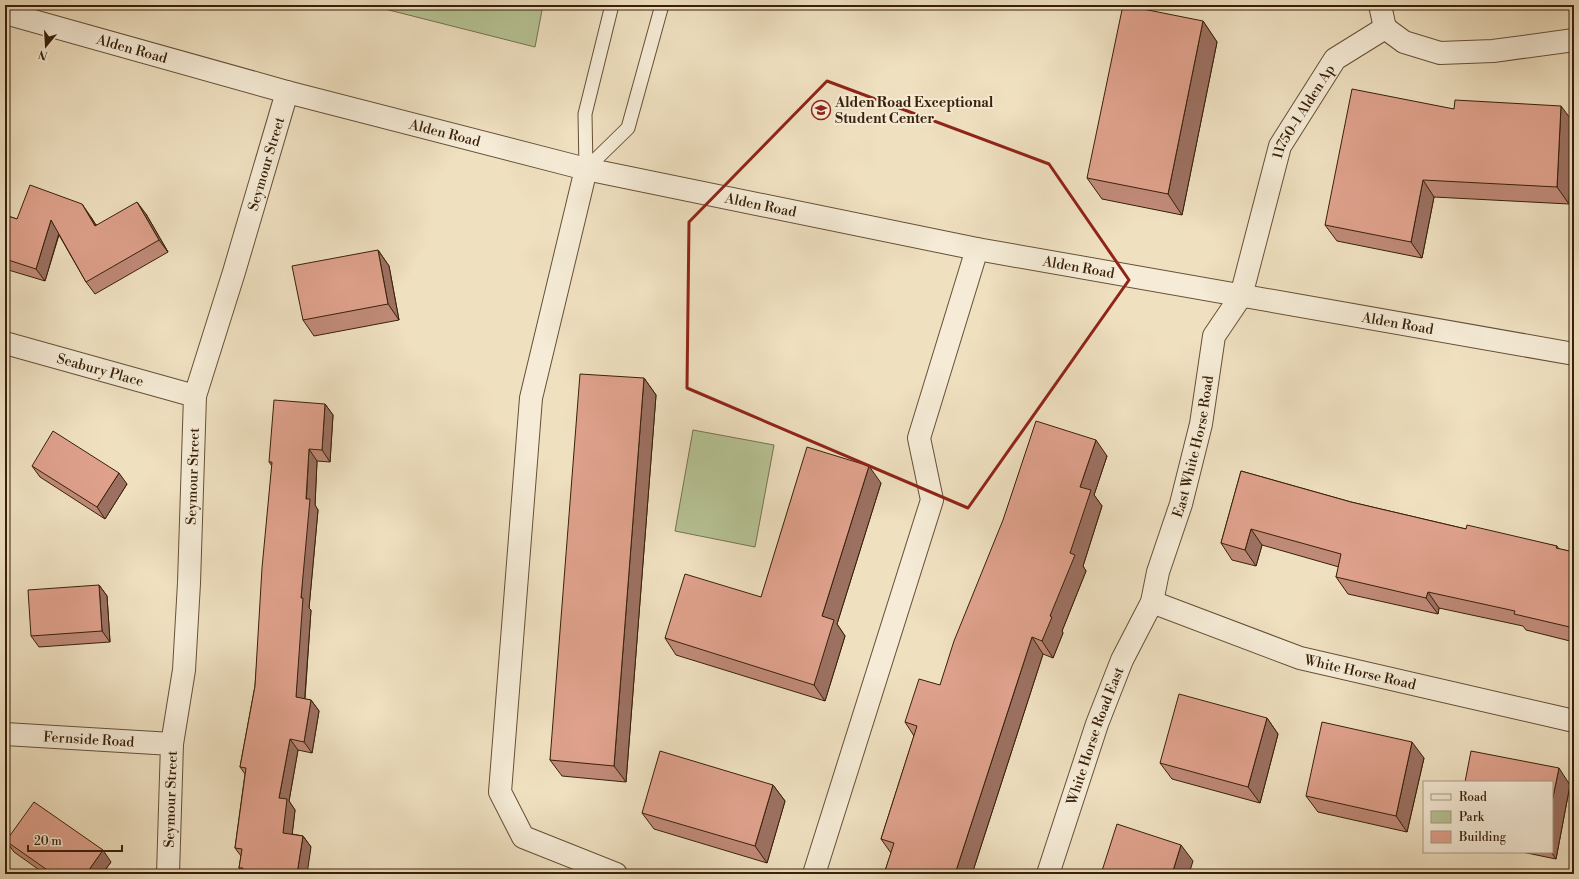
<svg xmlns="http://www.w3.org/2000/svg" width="1579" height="879" font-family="'Libre Bodoni',serif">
<rect width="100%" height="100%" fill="#efe0c0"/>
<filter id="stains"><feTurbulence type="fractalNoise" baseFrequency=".005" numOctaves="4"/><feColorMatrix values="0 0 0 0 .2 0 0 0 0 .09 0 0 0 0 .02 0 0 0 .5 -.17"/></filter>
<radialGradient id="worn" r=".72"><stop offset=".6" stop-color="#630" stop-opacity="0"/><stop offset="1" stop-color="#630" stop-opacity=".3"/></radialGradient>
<g fill="#b6c395" stroke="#77724f">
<path d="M369,5H543L535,47Z"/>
<path d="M693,430L774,445L755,547L675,531Z"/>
</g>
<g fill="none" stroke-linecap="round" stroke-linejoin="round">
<g stroke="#665037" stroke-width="15">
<g id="service">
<path d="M586,169L628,128L662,5"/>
<path d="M586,169L585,114L612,5"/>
</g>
</g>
<g stroke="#665037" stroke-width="24">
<g id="minor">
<path d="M1380,5L1385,28"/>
<path d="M1385,28L1404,42L1440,53L1493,51L1574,40"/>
<path d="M586,169L531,398L500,792L523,837L616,874"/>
<path id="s1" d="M5,343L195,396"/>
<path id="s2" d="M1152,602L1300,658L1574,721"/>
<path id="s3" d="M5,734L172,744"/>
<path id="s4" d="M168,874L172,744L184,670L189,583L195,396L234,272L287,92"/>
<path d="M814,874L932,500L919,438L977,249"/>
<path id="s5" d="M1048,874L1097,724L1122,660L1152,602L1158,572L1181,504L1201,424L1214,336L1241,296L1280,146L1335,59L1385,28"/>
</g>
</g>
<g stroke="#665037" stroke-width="24">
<g id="tertiary">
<path id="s6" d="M5,13L287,92L586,169L977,249L1574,354"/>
</g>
</g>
<use href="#service" stroke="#f5ebd6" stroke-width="13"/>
<use href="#minor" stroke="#f5ebd6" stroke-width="22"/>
<use href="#tertiary" stroke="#f5ebd6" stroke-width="22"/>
</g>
<g fill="#c08a78" stroke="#382009">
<path d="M1203,21L1217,42L1182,215L1102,199L1087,178Z"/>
<path d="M1454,109L1573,122L1569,204L1434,197L1422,258L1337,241L1325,225Z"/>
<path d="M146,214L168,252L95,294L86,282L59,235L45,281L5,269V215L17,219L91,217L96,225Z"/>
<path d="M378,250L389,266L399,320L314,336L303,320Z"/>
<path d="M644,378L656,395L626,782L562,776L550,760Z"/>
<path d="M325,404L333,415L330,462L317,461L315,505L318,510L309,608L311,610L305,699L311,700L319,711L312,753L298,750L289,801L295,810L292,834L303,836L311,847L243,873L239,868L241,856L235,848L245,774L240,767L255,686L272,466L269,462Z"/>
<path d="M1107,456L1094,495L1102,506L1083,566L1086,571L1062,631L1063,633L1053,658L1043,654L972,874H884L891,853L881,839L914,736L905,722L940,685Z"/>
<path d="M32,466L127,484L105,519L40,477Z"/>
<path d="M1241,471L1351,502L1466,529L1557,546L1559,549L1574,552V642L1526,630L1523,626L1439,608L1438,614L1348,594L1336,577L1339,567L1262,545L1256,566L1232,560L1221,543Z"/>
<path d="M881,483L837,624L845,636L825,701L676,655L665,638L761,597Z"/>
<path d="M99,585L107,596L110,642L39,647L31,636Z"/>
<path d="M1267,718L1278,734L1260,803L1172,779L1160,763Z"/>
<path d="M1424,758L1407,832L1318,812L1306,796Z"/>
<path d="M773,785L785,801L767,863L654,829L642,813Z"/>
<path d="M1570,785L1556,859L1522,852H1552Z"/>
<path d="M6,841L111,862L102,874H45L14,852Z"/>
</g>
<g fill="#9c7162" stroke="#382009">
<path d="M1203,21L1217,42L1182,215L1168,194Z"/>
<path d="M1561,106L1573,122L1569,204L1557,187Z"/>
<path d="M1423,180L1434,197L1422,258L1411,242Z"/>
<path d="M137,202L146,214L168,252L159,240Z"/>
<path d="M82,204L91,217L104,239L95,226Z"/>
<path d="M51,220L59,233L45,281L36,269Z"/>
<path d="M378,250L389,266L399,320L388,304Z"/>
<path d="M644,378L656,395L626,782L614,766Z"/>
<path d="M325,404L333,415L330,462L322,450Z"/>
<path d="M1096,440L1107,456L1094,495L1102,506L1083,566L1086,571L1062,631L1063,633L1053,658L1042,641L1070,553L1080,487Z"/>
<path d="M309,449L317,461L315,505L318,510L309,608L311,610L304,708L296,697Z"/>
<path d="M869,466L881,483L837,624L845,636L825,701L814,685L822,616Z"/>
<path d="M119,473L127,484L105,519L97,507Z"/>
<path d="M1251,529L1262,545L1256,566L1245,550Z"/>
<path d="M99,585L107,596L110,642L102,631Z"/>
<path d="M1428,592L1439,608L1438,614L1426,598Z"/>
<path d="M1032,637L1043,654L972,874H955Z"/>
<path d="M311,700L319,711L312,753L304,742Z"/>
<path d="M1267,718L1278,734L1260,803L1248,787Z"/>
<path d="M290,739L298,750L289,801L295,810L291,845L283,833L279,798Z"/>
<path d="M1412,742L1424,758L1407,832L1396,816Z"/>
<path d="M1559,768L1570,785L1556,859L1551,852H1552V802Z"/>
<path d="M773,785L785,801L767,863L755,846Z"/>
<path d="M303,836L311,847L307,874H297Z"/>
<path d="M1181,845L1193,861L1189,874H1172Z"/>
<path d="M103,850L111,862L102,874H86Z"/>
</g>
<g fill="#dfa18c" stroke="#382009">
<path d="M1123,5L1203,21L1168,194L1087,178Z"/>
<path d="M1352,89L1454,109L1455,100L1561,106L1557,187L1423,180L1411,242L1325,225Z"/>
<path d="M30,185L82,204L95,226L137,202L159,240L86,282L51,220L36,269L5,259V215L17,219Z"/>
<path d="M378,250L388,304L303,320L292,266Z"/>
<path d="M580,374L644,378L614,766L550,760Z"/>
<path d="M274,400L325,404L322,450L309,449L306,499H310L301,598H303L296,697L311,700L304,742L290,739L279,798L287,799L283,833L303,836L297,874H242L243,868H239L242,849L235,848L246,768L240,767L255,686L262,568L272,462H269Z"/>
<path d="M1036,421L1096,440L1080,487L1091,490L1070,553L1075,555L1050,616L1052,617L1042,641L1032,637L955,874H884L894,843L881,839L917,726L905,722L919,679L940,685L954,641L1003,520Z"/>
<path d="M53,431L119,473L97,507L32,466Z"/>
<path d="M807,447L869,466L822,616L834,620L814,685L665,638L685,574L761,597Z"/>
<path d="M1241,471L1351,502L1466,529L1467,525L1557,546L1556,548L1574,552V628L1514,614L1515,611L1428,592L1426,598L1336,577L1341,554L1251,529L1245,550L1221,543Z"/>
<path d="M99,585L102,631L31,636L28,590Z"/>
<path d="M1179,694L1267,718L1248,787L1160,763Z"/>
<path d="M1322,722L1412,742L1396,816L1306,796Z"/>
<path d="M660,751L773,785L755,846L642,813Z"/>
<path d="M1471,751L1559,768L1552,802V782H1465Z"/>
<path d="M34,802L103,850L86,874H53L6,841Z"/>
<path d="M1117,824L1181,845L1172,874H1101Z"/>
<path d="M481,871L490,874H480Z"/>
</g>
<path fill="none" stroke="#8f2418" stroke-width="3" stroke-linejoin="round" d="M827,81L1049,164L1129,280L968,508L687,388L689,222Z"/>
<defs>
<g id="school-ring" transform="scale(1)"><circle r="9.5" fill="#f5ebd6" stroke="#8f2418" stroke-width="1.5"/><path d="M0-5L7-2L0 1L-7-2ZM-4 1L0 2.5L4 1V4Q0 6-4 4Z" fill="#8f2418"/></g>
</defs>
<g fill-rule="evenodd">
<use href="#school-ring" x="821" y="110"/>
</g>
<g text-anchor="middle" stroke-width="4" stroke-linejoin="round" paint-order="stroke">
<g font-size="14" fill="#382009" stroke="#f5ebd6">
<text dy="5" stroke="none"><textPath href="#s6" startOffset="132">Alden Road</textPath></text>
<text dy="5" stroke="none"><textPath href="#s5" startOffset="810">11750-1 Alden Ap</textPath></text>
<text dy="5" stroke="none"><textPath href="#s6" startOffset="456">Alden Road</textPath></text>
<text dy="5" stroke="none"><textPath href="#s4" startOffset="722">Seymour Street</textPath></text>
<text dy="5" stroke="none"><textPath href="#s6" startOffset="780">Alden Road</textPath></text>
<text dy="5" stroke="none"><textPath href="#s6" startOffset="1104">Alden Road</textPath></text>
<text dy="5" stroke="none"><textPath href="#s6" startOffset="1428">Alden Road</textPath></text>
<text dy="5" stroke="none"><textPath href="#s1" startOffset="99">Seabury Place</textPath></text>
<text dy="5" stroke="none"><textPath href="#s5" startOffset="453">East White Horse Road</textPath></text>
<text dy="5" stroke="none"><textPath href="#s4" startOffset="399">Seymour Street</textPath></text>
<text dy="5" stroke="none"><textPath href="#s2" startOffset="220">White Horse Road</textPath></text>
<text dy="5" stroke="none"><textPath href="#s5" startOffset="146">White Horse Road East</textPath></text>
<text dy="5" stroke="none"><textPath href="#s3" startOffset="84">Fernside Road</textPath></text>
<text dy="5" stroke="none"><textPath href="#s4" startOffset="75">Seymour Street</textPath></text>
</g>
<g font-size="14" font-weight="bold" fill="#382009" stroke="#f5ebd6" text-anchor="start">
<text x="835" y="107">Alden Road Exceptional<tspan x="835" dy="16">Student Center</tspan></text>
</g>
</g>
<rect width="1579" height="879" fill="none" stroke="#efe0c0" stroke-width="20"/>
<rect x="6" y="6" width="1567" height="867" fill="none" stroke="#382009" stroke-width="2"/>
<rect x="10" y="10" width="1559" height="859" fill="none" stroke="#382009"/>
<rect x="1423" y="781" width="130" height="72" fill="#f5ebd6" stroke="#a99a84"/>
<rect x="1431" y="794" width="20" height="6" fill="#f5ebd6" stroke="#a99a84"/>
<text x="1459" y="801" font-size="12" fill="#382009">Road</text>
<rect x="1431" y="811" width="20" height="12" fill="#b6c395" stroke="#a99a84"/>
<text x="1459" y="821" font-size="12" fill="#382009">Park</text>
<rect x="1431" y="831" width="20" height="12" fill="#dfa18c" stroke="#a99a84"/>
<text x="1459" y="841" font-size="12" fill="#382009">Building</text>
<g transform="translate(46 46) rotate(198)" stroke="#f5ebd6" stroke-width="3" paint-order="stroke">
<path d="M0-3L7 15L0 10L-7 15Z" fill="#382009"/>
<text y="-6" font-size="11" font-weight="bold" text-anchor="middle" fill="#382009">N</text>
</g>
<path d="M28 845v6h94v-6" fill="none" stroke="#382009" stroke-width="2"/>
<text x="34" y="845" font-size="12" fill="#382009" stroke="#f5ebd6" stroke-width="3" paint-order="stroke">20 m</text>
<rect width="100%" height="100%" filter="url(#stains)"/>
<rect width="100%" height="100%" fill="url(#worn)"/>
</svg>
